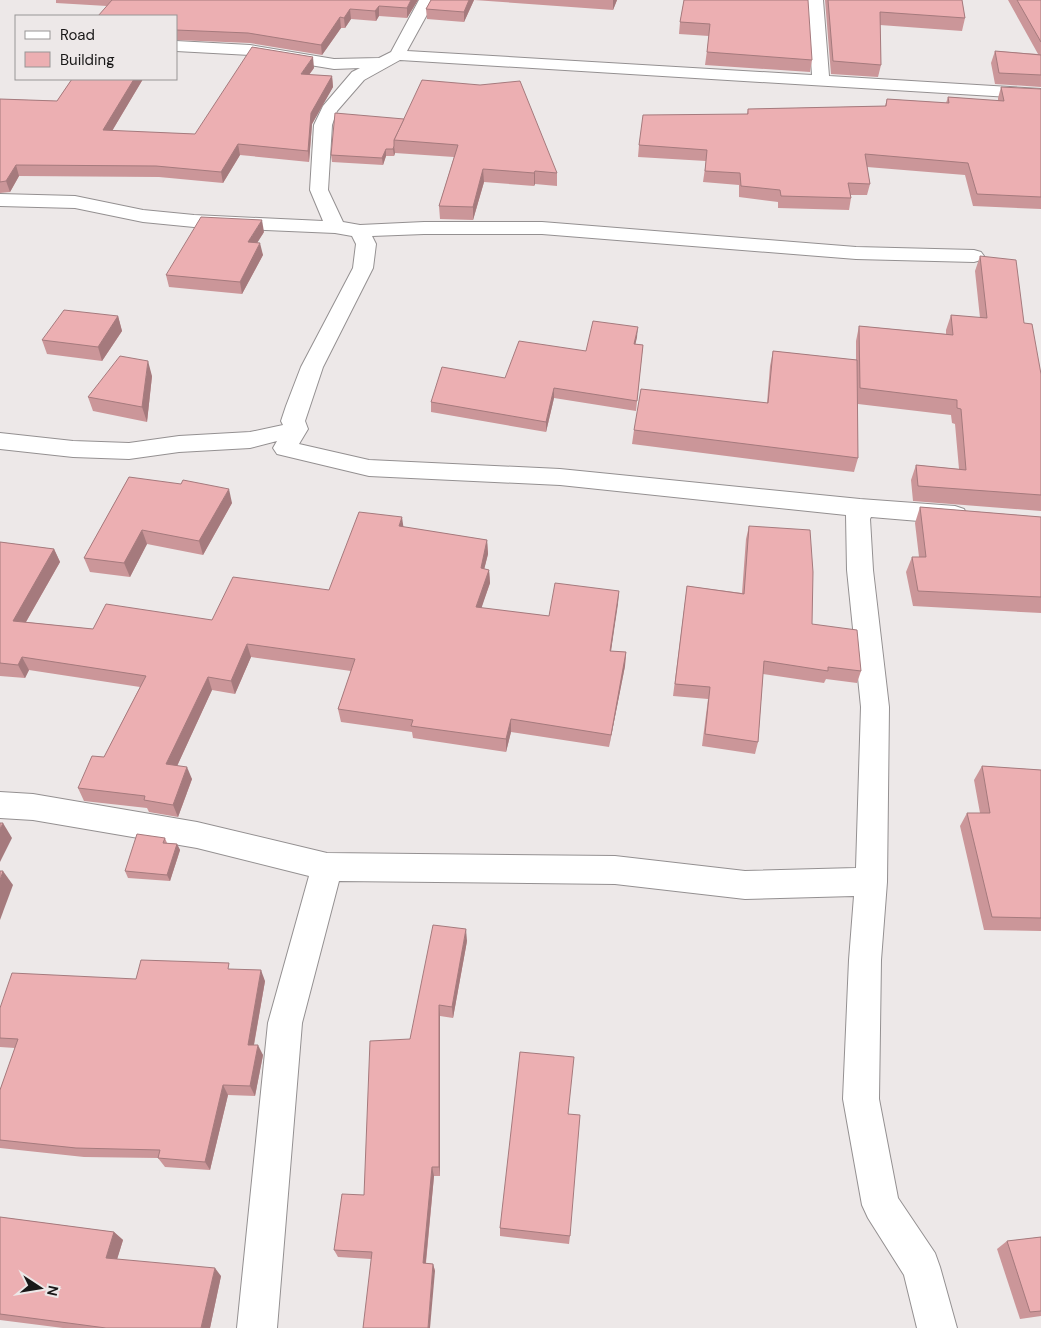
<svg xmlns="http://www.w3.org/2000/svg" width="1041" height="1328" font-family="'DM Sans',sans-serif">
<rect width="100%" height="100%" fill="#ede8e8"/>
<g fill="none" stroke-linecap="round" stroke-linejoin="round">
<g stroke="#949091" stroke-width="2">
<path id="minor" d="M419,0H435L407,51L812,75L807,0H823L829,76L1041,89V99L400,60L364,80L337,111L332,125L328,190L343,222L360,225L424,222H542L856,247L974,250L981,252L984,256L981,260L974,262L856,259L542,234H424L372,236L376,244L373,268L323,367L305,421L308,429L299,444L369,460L560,469L860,499L955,506L964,509L967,515L964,521L955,524L871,517L870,519L873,570L889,707L887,882L881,960L879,1099L898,1198L935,1253L940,1267L957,1328H917L904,1275L868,1218L862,1205L843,1099L849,960L854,896L745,899L615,884L339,881L302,1023L277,1328H237L268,1023L309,876L197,848L33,820L0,818V792L33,794L197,822L327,853L615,856L745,871L856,868L861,707L847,570L846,515L560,485L369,476L277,454L273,448L277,441L250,448L179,452L129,459L73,457L0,449V433L73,441L129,443L179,436L250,432L283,425L281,421L286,406L301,367L353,268L356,244L352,236L335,233L194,227L143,222L75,208L0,206V194L75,196L143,210L194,215L323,221L310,190L314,125L323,106L352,72L360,68L334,69L250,55L176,51V41L250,45L334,59L379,58L391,52Z"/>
</g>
<use href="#minor" fill="#fff" fill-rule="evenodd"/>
</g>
<g fill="#cb9699">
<path d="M56,0H418L407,18L379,16L376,21L351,19L345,28H341L322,55L250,43L176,40V16L107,6L56,3Z"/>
<path d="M431,0H617L613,10L474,0L464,22L427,19L426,9Z"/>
<path d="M684,0L812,60L810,72L705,65L709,36L679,34L680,22Z"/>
<path d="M825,0H962L965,18L962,31L880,25L881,65L878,77L831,74Z"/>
<path d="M1008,0H1041V87L995,84L991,63L995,51L1038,54Z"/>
<path d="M314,68L309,75L332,76L333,87L312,124L309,162L240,155L223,183L159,177L19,176L10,192L0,193V99L57,101L72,79H143L112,131L195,134Z"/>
<path d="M1001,87L1041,89V209L973,206L965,175L867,167L870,184L867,195H851V198L849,210L778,208V202L739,197V185L703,182L706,161L638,157L639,145L747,114L748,109L885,106L887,99L946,103L948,97L998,101V98Z"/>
<path d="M404,119L557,173V186L535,184L534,186L484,182L473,220L440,219L439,206L454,157L395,153L394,156H386L383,165L332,162L331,155Z"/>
<path d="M264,232L257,243L263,255L242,294L169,287L166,275Z"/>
<path d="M980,256L1024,323L1041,374V511L913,501L911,480L916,465L959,469L955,424L952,423L951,415L858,404V458L854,472L632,444L634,430L767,403L770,366L773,351L856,360V341L859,326L946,334V330L951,315L980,318L975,271Z"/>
<path d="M118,316L122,331L102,361L47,354L42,340Z"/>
<path d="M637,337L635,344L643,345L636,411L554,398L546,432L431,412V402L505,378L586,351Z"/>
<path d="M152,376L147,422L93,411L88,397Z"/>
<path d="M129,477L232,503L203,555L147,544L130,577L90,572L84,558Z"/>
<path d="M920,507L1041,517V613L913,606L906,572L912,557H919L915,523Z"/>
<path d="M749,526L812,624L861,671L857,683L826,679L824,683L763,674L758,742L755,754L702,746L708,699L673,696L687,586L742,593L746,539Z"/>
<path d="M403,527L487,540L488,554L484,569L489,570L490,583L481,608L549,616L619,591L611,651L626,652L625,666L609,747L511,732L506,752L413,738L412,732L341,722L338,709L351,671L251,657L235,694L212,690L177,766L192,779L178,817L149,812L147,808L84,801L78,788L104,757L140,687L29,670L25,678L0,676V542L54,549L60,562L26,622L93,629L212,620L329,590Z"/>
<path d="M982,766L1041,770V931L984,930L960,826L967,813H980L974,780Z"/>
<path d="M165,838L167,843L177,844L180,850L170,881L128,878L125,871Z"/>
<path d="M467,941L453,1018L440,1016V1176H434L426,1263L433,1264L435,1271L371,1259L338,1257L334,1250L364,1195L410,1039Z"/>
<path d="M231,969L265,981L254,1045L263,1055L255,1096L228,1095L210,1170L165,1167L158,1158L84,1157L0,1148V1090L15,1048L0,1047V1008L136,979Z"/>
<path d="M569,1114L570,1236L569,1244L500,1236V1228Z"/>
<path d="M0,1217L114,1232L123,1240L117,1259L221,1276L210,1328H63L0,1320Z"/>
<path d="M1041,1237V1316L1020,1319L997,1249L1007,1241Z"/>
</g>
<g fill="#a57a7d">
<path d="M411,0H418L407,18V8Z"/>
<path d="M469,0H474L464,22V12Z"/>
<path d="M613,0H617L613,10Z"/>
<path d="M379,6V16L376,21L375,11Z"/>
<path d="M350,9L351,19L345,28L344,18Z"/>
<path d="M340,17L341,28L322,55L321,45Z"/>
<path d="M313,57L314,68L302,84L301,74Z"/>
<path d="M332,76L333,87L312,124L309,162L308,151L311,113Z"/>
<path d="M134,79H143L106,141L103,130Z"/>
<path d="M238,144L240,155L223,183L221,172Z"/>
<path d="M394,146L395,153L394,156L393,149Z"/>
<path d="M386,149V156L383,165L382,158Z"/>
<path d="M16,165L19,176L10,192L6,181Z"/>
<path d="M483,169L484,182L473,220V207Z"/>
<path d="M535,171V184L534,186V173Z"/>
<path d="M262,220L264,232L250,254L248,242Z"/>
<path d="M260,243L263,255L242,294L240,282Z"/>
<path d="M118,316L122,331L102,361L98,347Z"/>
<path d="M638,327L637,337L633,355L634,344Z"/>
<path d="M148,361L152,376L147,422L142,407Z"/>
<path d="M554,388V398L546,432V422Z"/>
<path d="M229,489L232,503L203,555L199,541Z"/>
<path d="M402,517L404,531L399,526Z"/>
<path d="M142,530L147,544L130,577L124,563Z"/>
<path d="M487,540L488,554L481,582V568Z"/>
<path d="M54,549L60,562L19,634L13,621Z"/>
<path d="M489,570L490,583L477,621L476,607Z"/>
<path d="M619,591L618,604L609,664L610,651Z"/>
<path d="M247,644L251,657L235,694L231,681Z"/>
<path d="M626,652L625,666L609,747L611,735Z"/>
<path d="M22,657L29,670L25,678L18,665Z"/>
<path d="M208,677L212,690L172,777L166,764Z"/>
<path d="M511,719V732L506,752V739Z"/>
<path d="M187,767L192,779L178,817L173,805Z"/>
<path d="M3,823L12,838L0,862V829Z"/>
<path d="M177,844L180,850L170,881L167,875Z"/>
<path d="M3,871L13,885L0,920V880Z"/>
<path d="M466,929L467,941L453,1018L452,1007Z"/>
<path d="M261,970L265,981L252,1055L248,1045Z"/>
<path d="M439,1005L440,1016V1176L439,1167Z"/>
<path d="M258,1045L263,1055L255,1096L250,1086Z"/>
<path d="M223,1085L228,1095L210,1170L205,1162Z"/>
<path d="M432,1167L434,1176L425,1270L423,1263Z"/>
<path d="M114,1232L123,1240L115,1266L106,1258Z"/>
<path d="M433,1264L435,1271L430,1328H428Z"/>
<path d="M215,1268L221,1276L210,1328H201Z"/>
</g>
<g fill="#ecafb2" stroke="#a57a7d">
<path d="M112,0H411L407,8L379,6L375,11L350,9L344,18L340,17L321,45L248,33L176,30V16H98Z"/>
<path d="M431,0H469L464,12L426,9Z"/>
<path d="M684,0H808L812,60L707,52L710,24L680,22Z"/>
<path d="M828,0H962L965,18L880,12L881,65L833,61Z"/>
<path d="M1017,0H1041V42Z"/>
<path d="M252,47L313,57L301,74L332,76L311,113L308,151L238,144L221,172L156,166L16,165L6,181L0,182V99L57,101L72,79H134L103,130L195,134Z"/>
<path d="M995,51L1041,55V75L999,73Z"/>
<path d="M422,80L480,85L520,81L557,173L535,171L534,173L483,169L473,207L439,206L458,145L394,140Z"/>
<path d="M1001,87L1041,89V197L977,194L968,163L865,154L870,184L848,183L851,198L781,196L780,190L741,186L740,173L705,171L707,150L639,145L643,115L748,114V109L886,106L887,99L949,103L948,97L1004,101Z"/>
<path d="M335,113L404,119L394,140V146L393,149H386L382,158L331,155Z"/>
<path d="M201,217L262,220L248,242L260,243L240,282L166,275Z"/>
<path d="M980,256L1016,260L1024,323L1032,324L1041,374V495L918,486L916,465L966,470L961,409L957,408V400L860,388L859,326L953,335L951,315L987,318Z"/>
<path d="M64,310L118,316L98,347L42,340Z"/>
<path d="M593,321L638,327L634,344L643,345L637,401L554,388L546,422L431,402L442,367L505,378L519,341L586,351Z"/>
<path d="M773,351L857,360L858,458L634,430L641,389L768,403Z"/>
<path d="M120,356L148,361L142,407L88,397Z"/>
<path d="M129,477L181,484L183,480L229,489L199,541L142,530L124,563L84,558Z"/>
<path d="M920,507L1041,517V597L918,591L912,557H926Z"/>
<path d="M359,512L402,517L399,526L487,540L481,568L489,570L476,607L549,616L555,583L619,591L610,651L626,652L611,735L511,719L506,739L411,726L413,720L338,709L355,659L247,644L231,681L208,677L166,764L187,767L173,805L144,800L145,796L78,788L92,756L104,757L146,676L22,657L18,665L0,663V542L54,549L13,621L93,629L106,604L212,620L233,577L329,590Z"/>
<path d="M749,526L810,530L813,572L812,624L857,630L861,671L828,667V671L764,661L758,742L705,734L710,687L675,684L687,586L744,594Z"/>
<path d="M982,766L1041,770V918L992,917L967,813H990Z"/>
<path d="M0,823H3L0,829Z"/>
<path d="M137,834L165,838L163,843L177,844L167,875L125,871Z"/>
<path d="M0,871H3L0,880Z"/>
<path d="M433,925L466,929L452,1007L439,1005V1167H432L423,1263L433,1264L428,1328H363L372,1252L334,1250L342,1194L364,1195L370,1041L410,1039Z"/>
<path d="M141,960L229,963L228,969L261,970L248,1045H258L250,1086L223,1085L205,1162L158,1158L160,1150L76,1148L0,1140V1090L18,1039L0,1038V1008L12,973L136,979Z"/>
<path d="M520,1052L574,1057L568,1114L580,1115L570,1236L500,1228Z"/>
<path d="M0,1217L114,1232L106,1258L215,1268L201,1328H106L0,1314Z"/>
<path d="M1041,1237V1311L1030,1312L1007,1241Z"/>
</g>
<rect x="15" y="15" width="162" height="65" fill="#ede8e8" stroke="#989595"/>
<rect x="25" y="31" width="25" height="8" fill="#ffffff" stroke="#989595"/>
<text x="60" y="40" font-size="15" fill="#191818">Road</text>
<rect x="25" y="52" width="25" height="15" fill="#ecafb2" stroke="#989595"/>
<text x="60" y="65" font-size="15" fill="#191818">Building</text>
<g transform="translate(40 1288) rotate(102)" stroke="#ede8e8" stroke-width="4" paint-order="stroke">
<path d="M0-4L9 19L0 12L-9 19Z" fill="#191818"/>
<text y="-8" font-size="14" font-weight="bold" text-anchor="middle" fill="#191818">N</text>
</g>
</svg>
